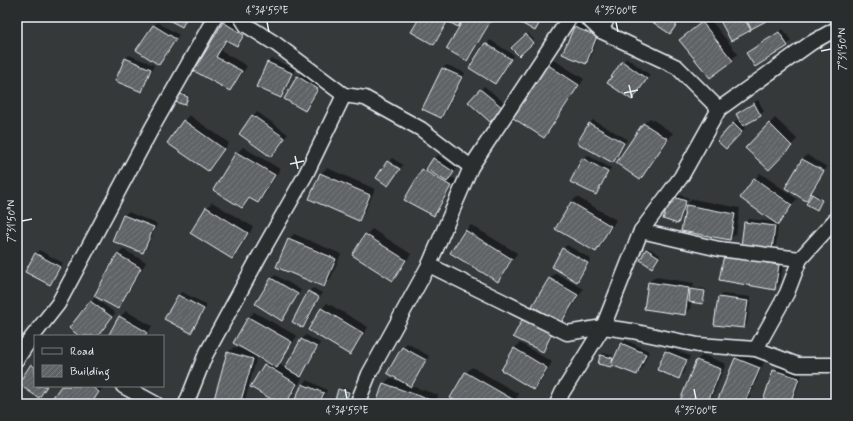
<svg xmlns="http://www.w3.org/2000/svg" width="853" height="421" font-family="Mynerve,sans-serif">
<defs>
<pattern id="building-hatch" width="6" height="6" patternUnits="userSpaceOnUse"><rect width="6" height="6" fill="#5f6365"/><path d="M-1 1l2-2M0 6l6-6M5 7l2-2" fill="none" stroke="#767a7c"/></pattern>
</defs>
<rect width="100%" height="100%" fill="#35393a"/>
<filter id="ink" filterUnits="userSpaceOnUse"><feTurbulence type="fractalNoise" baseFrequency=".025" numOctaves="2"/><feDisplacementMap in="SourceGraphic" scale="8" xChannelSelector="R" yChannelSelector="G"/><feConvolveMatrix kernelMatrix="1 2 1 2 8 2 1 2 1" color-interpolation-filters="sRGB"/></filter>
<g filter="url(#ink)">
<g fill="#0007">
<path d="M229,17L249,29L242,39L237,45L228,40L221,51L247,66L235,84L230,90L196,70L224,23Z"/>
<path d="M421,17H494L472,55L467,60L463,21L458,26L449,21L439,38L433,44Z"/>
<path d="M708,17L738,54L710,77L686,35Z"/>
<path d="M719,17H769L766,20L750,29Z"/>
<path d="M157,22L179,35L159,63L138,50Z"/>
<path d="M578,23L600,32L590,59L586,62L564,53L575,27Z"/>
<path d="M783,29L791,41L787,45L751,50Z"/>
<path d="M528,33L534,40L519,55L513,48Z"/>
<path d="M490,40L514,55L495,83L470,68Z"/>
<path d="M129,55L154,65L145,87L141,91L125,59Z"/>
<path d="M836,56V63L833,59Z"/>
<path d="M551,58L584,79L549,131L544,136L511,116Z"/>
<path d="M627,58L650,75L632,98L623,62Z"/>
<path d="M272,59L295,69L284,93L280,97L257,86L268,62Z"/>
<path d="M447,65L465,73L445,113L441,117L424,108L443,68Z"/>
<path d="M302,73L321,85L309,106L305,110L298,77Z"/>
<path d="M484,86L506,104L494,117L469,102Z"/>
<path d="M180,92L189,96L185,104L179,94Z"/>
<path d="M758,100L764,111L760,115L737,114L741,110Z"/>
<path d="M257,112L288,134L271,156L240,134Z"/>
<path d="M189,115L229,143L214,164L208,170L184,121Z"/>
<path d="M650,118L673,133L646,173L640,178L617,163L644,123Z"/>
<path d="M775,118L797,139L769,169L746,148Z"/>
<path d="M593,120L627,139L616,158L612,161L589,124Z"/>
<path d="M737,120L745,128L726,148L718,141Z"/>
<path d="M243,147L280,169L264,196L258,202L250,197L242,207L214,190L237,153Z"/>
<path d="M438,155L457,168L451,177L456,180L439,209L433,215L423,170L428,164L430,165Z"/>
<path d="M587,155L611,168L599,190L595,194L583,159Z"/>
<path d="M807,155L827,167L809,196L806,199L786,187L803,159Z"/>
<path d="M392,158L403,165L388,185L378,178Z"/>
<path d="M327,168L375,189L364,214L359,219L310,198L321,173Z"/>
<path d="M760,173L797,199L778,223L776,245L772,249L745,223L749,219L776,222L741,197Z"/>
<path d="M675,193L689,198L686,205L692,199L740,208L736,234L730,239L684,211L681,219L678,223L664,218Z"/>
<path d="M814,193L823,199L818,207L812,195Z"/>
<path d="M577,197L616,220L601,245L596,251L571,203Z"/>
<path d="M212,202L253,227L238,252L232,257L207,208Z"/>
<path d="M128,212L157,224L147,248L143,252L114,240L124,215Z"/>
<path d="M471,225L517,253L503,275L498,281L465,231Z"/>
<path d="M372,229L411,254L398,274L393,279L353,254L366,235Z"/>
<path d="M294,234L341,254L330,280L324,286L289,239Z"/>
<path d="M567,245L591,259L581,277L577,280L563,249Z"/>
<path d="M649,248L660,255L654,265L647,250Z"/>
<path d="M123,249L146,262L123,302L118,308V255Z"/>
<path d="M39,250L63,263L53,280L50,284L36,254Z"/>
<path d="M725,256L784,259L780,283L774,289Z"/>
<path d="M556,273L583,289L567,316L561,322L534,305L550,278Z"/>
<path d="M275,275L301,290L286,316L282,319L272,279Z"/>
<path d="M655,277L694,283L693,288L706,289L704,301L703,303L691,302L690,309L684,314L649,282Z"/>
<path d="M313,288L322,293L307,323L303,327L309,291Z"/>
<path d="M182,292L207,305L194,328L191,332L178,295Z"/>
<path d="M722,294L751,297L747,324L743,327L719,298Z"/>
<path d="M95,298L115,313L98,336H81L71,328Z"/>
<path d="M327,303L368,327L355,348L350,353L322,309Z"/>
<path d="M126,311L152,326L146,336H109L120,317Z"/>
<path d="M254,312L297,336L279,364L286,369L302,339L306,335L320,343L304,372L299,376L302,378L290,400L285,404H281L265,365L268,362L257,356L245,400L241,404H234L228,353L234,347L248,351L249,318Z"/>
<path d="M529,313L556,327L546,347L542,351Z"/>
<path d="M625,340L649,351L641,371L637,374L612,364L599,363L603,353L614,356L613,361H614L622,344Z"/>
<path d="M407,343L429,356L414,382L411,386L438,395L435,404H377L384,384L390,378L404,383V382L388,373L403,347Z"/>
<path d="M520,343L552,362L540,383L534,389L515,348Z"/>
<path d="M670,348L690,356L683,374L679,378L666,351Z"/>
<path d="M741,353L764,362L747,404H720L736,358Z"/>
<path d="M703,355L726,364L709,404H685L680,402L697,360Z"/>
<path d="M35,362V386H47L38,397L19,384Z"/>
<path d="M472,367L519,394L513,404H463L466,373Z"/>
<path d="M778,367L802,375L792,404H774V371Z"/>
<path d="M307,380L327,390L321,404H294L303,384Z"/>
<path d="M62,386H104L91,404H49Z"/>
<path d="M340,388L350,390L348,400L346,401L339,389Z"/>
</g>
<g fill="url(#building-hatch)" stroke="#e8f1f8">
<path d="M163,17H187L182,27Z"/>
<path d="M420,17H450L434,45L411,32Z"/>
<path d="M451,17H464L458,27L449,22Z"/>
<path d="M465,17H489L492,19L467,61L446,49Z"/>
<path d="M515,17H543L535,31L514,19Z"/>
<path d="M645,17H682L670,34Z"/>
<path d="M718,17H743L751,30L731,41Z"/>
<path d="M745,17H764L766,21L751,29Z"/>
<path d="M223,22L244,35L237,46L226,40L216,57L242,71L230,91L194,71Z"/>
<path d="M702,22L733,61L710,78L679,40Z"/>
<path d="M153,25L176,39L159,65L136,50Z"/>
<path d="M574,27L597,36L586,64L562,54Z"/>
<path d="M779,32L788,46L755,67L746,53Z"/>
<path d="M526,34L533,43L519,56L511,48Z"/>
<path d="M485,43L511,59L495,84L469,68Z"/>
<path d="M125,58L151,69L142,92L115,81Z"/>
<path d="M622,61L647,79L632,100L607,83Z"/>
<path d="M267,62L292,73L281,98L256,87Z"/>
<path d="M545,63L579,85L544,138L510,116Z"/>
<path d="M442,68L462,77L441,118L422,109Z"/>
<path d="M297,76L318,89L305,111L284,99Z"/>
<path d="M480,89L503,108L490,122L468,102Z"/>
<path d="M178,93L188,97L185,105L175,102Z"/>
<path d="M754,103L761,116L743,126L736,114Z"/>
<path d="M252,115L285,138L271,157L239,134Z"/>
<path d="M183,120L224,149L208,171L167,143Z"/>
<path d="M589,123L624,143L613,163L577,143Z"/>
<path d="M643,123L668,139L640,180L616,163Z"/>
<path d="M733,123L742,132L726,149L717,141Z"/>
<path d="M769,123L792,146L769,170L745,148Z"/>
<path d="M236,152L275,175L258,203L249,198L242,208L213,190Z"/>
<path d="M433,158L454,172L447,182L426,169Z"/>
<path d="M582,158L608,172L596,195L570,182Z"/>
<path d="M802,159L824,171L806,201L785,188Z"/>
<path d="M387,161L400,169L388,186L376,178Z"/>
<path d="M422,169L451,186L434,216L404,200Z"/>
<path d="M320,173L370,195L359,221L309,199Z"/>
<path d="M754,178L792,205L778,225L740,198Z"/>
<path d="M812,194L822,200L817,210L806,204Z"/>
<path d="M671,196L686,201L678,224L663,219Z"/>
<path d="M571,202L611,226L596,252L555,229Z"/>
<path d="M686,205L735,214L730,240L681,231Z"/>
<path d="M206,207L248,233L232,259L190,233Z"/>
<path d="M123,215L154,227L143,253L112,241Z"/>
<path d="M744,222L775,226L772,250L741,246Z"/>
<path d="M465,230L512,259L498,282L450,253Z"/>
<path d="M365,234L406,260L393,281L352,255Z"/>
<path d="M288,239L336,259L324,287L276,267Z"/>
<path d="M562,248L588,263L577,282L552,267Z"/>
<path d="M646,249L659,257L652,268L640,260Z"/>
<path d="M35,253L60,267L50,285L25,272Z"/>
<path d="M117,254L141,268L118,309L94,296Z"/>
<path d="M724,255L779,265L775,290L719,280Z"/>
<path d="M271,278L298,294L282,321L255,304Z"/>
<path d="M549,278L578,295L561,323L532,306Z"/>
<path d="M648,282L689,288L685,315L644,309Z"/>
<path d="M690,289L705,291L703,304L689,302Z"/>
<path d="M308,291L319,297L303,328L292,322Z"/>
<path d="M178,295L204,309L191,333L164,319Z"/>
<path d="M718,297L748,301L744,328L714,325Z"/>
<path d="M90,301L112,317L98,336H79L69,328Z"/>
<path d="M321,308L363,333L350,355L308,330Z"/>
<path d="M119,316L147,332L145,336H108Z"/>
<path d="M524,316L553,331L543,352L513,337Z"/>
<path d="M248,317L292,342L277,368L233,343Z"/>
<path d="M301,339L317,347L301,377L285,368Z"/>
<path d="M621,343L646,354L637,375L611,365Z"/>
<path d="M402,347L426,360L411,387L387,373Z"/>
<path d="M514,348L547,368L534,390L501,370Z"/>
<path d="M665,351L687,360L679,379L657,370Z"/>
<path d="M227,352L253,359L240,404H230L214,399Z"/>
<path d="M600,355L613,358L611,367L598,364Z"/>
<path d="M735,358L760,368L744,404H716Z"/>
<path d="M696,360L721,369L707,404H683L679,403Z"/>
<path d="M31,364L35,367V386H47L39,398L18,384Z"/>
<path d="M264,364L297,384L286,404H280L250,387Z"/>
<path d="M773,370L799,378L790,404H771L763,401Z"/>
<path d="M465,372L514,400L512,404H461L450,398Z"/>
<path d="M383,383L433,401L432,404H376Z"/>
<path d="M302,384L324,393L319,404H293Z"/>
<path d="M61,386H91L99,392L91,404H48Z"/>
<path d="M338,389L349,392L346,403L335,400Z"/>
</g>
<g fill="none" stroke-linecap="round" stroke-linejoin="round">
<g stroke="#e8f1f8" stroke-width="17">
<g id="street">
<path d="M241,17L246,25L276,44L344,95L365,98L421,129L471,167"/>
<path d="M586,17L601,31L677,67L719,109"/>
<path d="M601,31L608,17"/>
<path d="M641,231L719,249L800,259"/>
<path d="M429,265L567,333L603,327L632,331L698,345L756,349L798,365H836"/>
<path d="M756,349L787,293L800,259L836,219"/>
<path d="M17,359L29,341L58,304L152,128L215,17"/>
<path d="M123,386L156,404"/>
<path d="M186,404L205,356L260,255L306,174L344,95"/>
<path d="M357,404L369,374L429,265L471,167L570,17"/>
<path d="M557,404L562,393L603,327L641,231L681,177L719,109L811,43L836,29"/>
</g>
</g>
<use href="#street" stroke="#2a2d2e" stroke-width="14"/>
</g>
</g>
<path fill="none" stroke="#e8f1f8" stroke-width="1.5" d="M267,22L269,32M616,22L618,32M821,51L831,49M629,85L632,98M624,93L638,90M295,156L298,169M290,164L304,161M22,221L32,219M345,389L347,399M694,389L696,399"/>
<rect width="853" height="421" fill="none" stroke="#2a2d2e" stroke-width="44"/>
<rect x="34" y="335" width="130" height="52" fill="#2a2d2e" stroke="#767b7f"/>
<rect x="42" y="348" width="20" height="6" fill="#2a2d2e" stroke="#767b7f"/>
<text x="70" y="355" font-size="12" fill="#e8f1f8">Road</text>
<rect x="42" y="365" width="20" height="12" fill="url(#building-hatch)" stroke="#767b7f"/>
<text x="70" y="375" font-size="12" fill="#e8f1f8">Building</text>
<rect x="22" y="22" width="809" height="377" fill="none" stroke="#e8f1f8" stroke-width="1.5"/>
<g font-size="10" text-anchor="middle" fill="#e8f1f8">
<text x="267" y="14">4°34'55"E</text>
<text x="616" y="14">4°35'00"E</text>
<text transform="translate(842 49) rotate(-90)" y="4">7°31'50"N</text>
<text transform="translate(11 221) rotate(-90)" y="4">7°31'50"N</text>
<text x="347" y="414">4°34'55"E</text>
<text x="696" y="414">4°35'00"E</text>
</g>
</svg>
